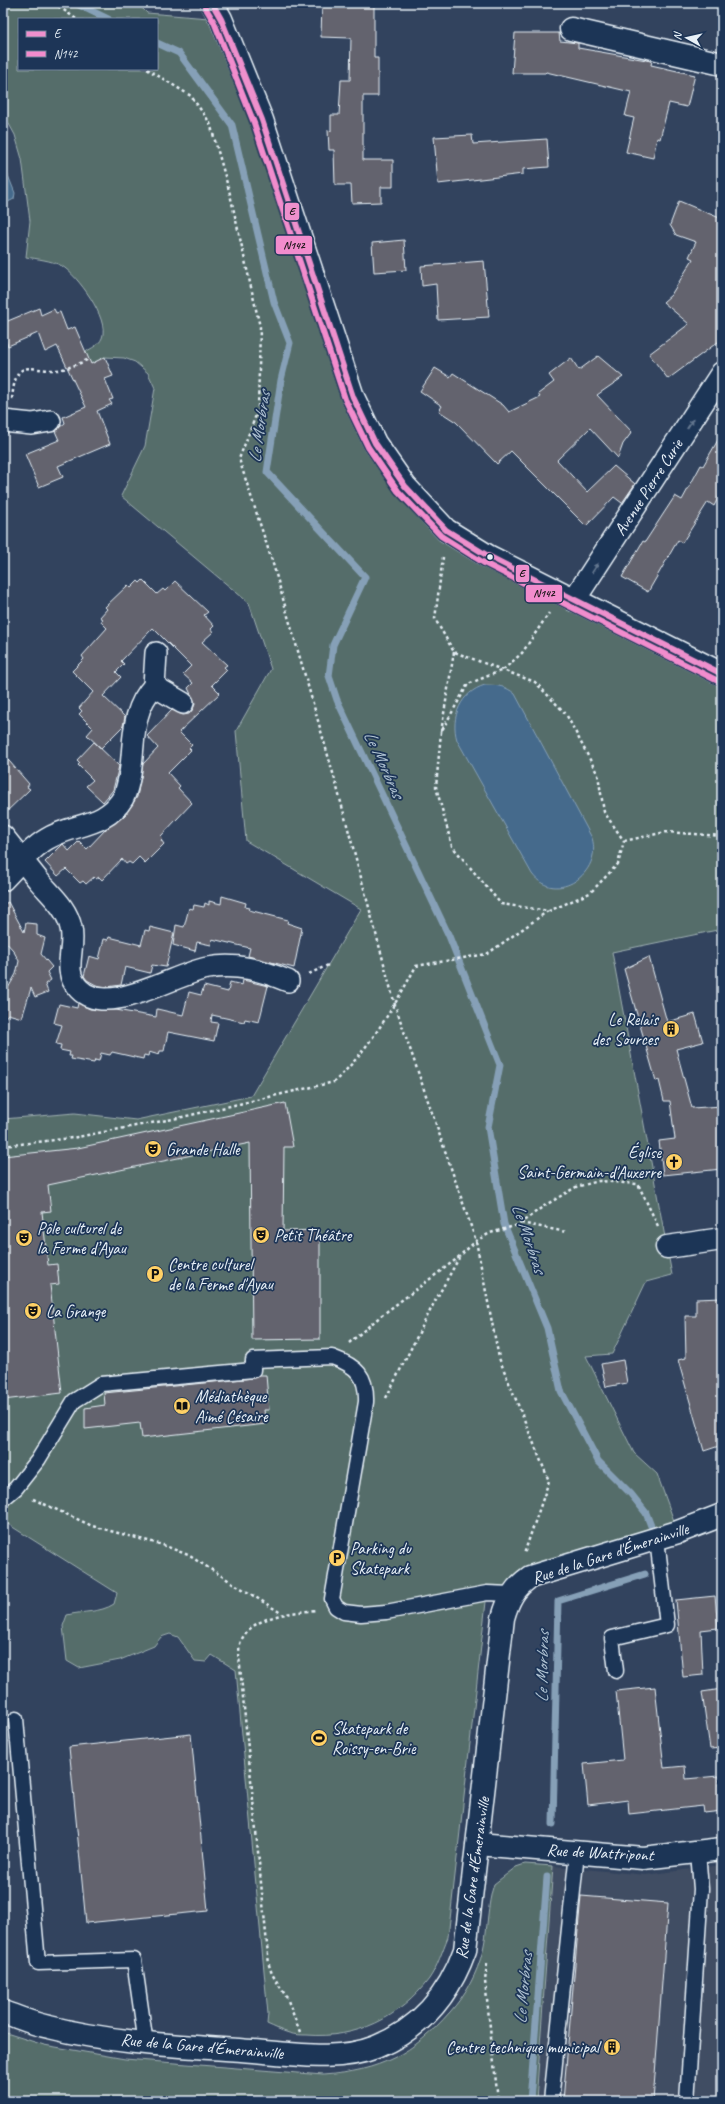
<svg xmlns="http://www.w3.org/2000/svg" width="725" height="2104" font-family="Caveat,sans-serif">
<rect width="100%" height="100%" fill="#32435e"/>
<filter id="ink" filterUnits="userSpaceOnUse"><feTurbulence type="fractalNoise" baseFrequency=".025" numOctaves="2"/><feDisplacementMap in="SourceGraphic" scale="8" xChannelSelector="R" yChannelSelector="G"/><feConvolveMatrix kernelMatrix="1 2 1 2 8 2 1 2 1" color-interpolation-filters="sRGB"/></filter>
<g filter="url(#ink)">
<path fill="#414d63" d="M722,1865V2101H536L553,1866L646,1875Z"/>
<g fill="#556d6a" stroke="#9eafb1" fill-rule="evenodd">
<path d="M3,3H137L147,13L221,19L353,397L446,530L722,674V929L612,952L672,1275L646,1282L612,1354L586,1356L634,1453L657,1474L678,1532L487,1593L448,1937C442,1951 438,1966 429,1979C400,2018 356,2039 307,2035C302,2035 295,2035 289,2033C282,2031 274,2027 267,2024L268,2014L236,1670L212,1655L206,1662L195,1661L178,1637L170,1634L161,1637L154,1646L120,1660L79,1668L67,1661L63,1626L67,1615C83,1611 100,1613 114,1604L117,1593L3,1521V1119L75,1113L136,1120L251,1096L361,909L246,841L236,731L271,669L249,603L121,496L145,446L155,388L148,373L135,362L124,358L105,357L91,364L85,352C92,348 99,345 102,338C110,319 77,275 62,266C51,260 37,259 26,257L30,221L22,159L15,135L3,113ZM19,19H157V69H19Z"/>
<path d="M525,1864L553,1866L536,2101H3V2032L44,2045L125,2059L323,2075C380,2071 413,2054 450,2012C466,1994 477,1974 483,1950C488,1929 487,1905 494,1884L516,1867Z"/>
</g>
<g fill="#446a8c" stroke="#86a0b7">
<path d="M3,170L7,173L15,193L14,199L8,202L3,200Z"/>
<path d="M485,685C497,685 506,686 515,694L592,838C603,873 556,906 532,874L457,740C450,717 461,692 485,685Z"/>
</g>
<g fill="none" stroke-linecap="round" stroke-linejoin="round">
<g stroke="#86a0b7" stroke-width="7">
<path d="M75,3L108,19"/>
<path d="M157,43L179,53L232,125L274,302L290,343L281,380L267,472L365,577L333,645L329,676L337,700L449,936L500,1065L488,1127L504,1224L547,1328L561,1391L598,1461L631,1494L646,1513L651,1526"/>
<path d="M553,1824L558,1601L645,1574"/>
<path d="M530,2101L547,1877"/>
</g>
</g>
<g fill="#64646e" stroke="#e8f1f8">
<path d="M322,3H374V58H378V96H363V160H393V187H381V202L352,203L351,185H335L334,150H329L328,130L331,131V115H339L341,80H350L351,38L321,37Z"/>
<path d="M515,33H559L560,41L578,43V48L652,61L651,65L695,75L687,107L669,103L660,139L657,138L653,158L626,152L634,118L625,116L631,92L546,72L545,73H512Z"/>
<path d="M472,135L473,144L547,139L549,167L523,169V174L438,184L434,137Z"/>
<path d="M679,201L722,219V339L668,379L649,354L689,324L663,302L671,295L693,259L689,257L696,242L676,235L670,225Z"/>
<path d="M404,240L406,270L374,272L372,243Z"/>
<path d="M484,261L489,317L438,320L436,284L422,286L421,266Z"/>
<path d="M39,308L41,315L54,309L56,313L60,312L67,330L75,327L91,364L105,357L113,376L105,379L113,399L109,400L112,404L97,411L110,444L58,466L63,477L39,487L25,454L59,440L55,431L65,423L63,417L86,407L57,346L45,352L38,333L8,346L3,335V323Z"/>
<path d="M598,356L623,377L597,395L632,432L623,444L618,458L590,428L557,460L587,492L614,466L635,484L622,503L614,497L586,526L511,451L497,464L456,422L439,411L442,406L420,391L435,368L450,377L453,373L503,405L509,412L540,397L538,394L554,382L549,375L571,358L579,370Z"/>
<path d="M722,433V490L714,506L708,502L682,543L678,540L648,592L622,577L643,541L645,542L675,496L682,500L701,465L703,466Z"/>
<path d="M143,580L157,594L163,589L165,591L175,581L208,612L204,615L214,626L211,629L213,632L202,642L227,665L224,667L227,670L212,685L220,693L179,732L192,745L189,748L191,750L168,773L180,786L178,788L192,803L161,836L163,838L161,840L164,844L145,863L139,857L132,864L129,862L126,864L122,859L102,880L99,877L96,879L94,877L86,884L83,881L80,883L66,869L58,876L45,862L63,844L69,851L79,841L87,849L106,829L125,815L137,797L143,764L158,748L147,736L172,710L183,715L189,714L193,709L195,703L188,688L193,683L183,674L191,666L153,628L121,661L124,664L116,672L121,677L103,696L125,717L123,726L101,748L87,735L93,728L79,714L82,711L79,708L93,692L72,671L84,659L82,656L107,628L101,622L103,619L100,617L107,609L105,607L128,585L131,588L138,581L140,583Z"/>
<path d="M94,742L119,766L113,790L103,802L86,786L93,780L78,765L80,763L77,760Z"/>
<path d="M3,754L29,784L27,787L30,789L3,815Z"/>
<path d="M222,896L246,903L245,907L250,908L249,910L288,920L287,923L302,928L294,968L248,956L250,948L212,939L211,945L197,942L195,951L173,945L176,925L184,927L189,908L193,909L194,905L204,907L205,903L209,905V901L221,904Z"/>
<path d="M8,902L24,932L26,923L37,924V935L45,938L41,954L52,967L47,972L51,980L45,984L48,992L35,997L31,988L22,1018L8,1014L3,1020V997L16,974L19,961L13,950L3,939V905Z"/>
<path d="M150,927L174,933L166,967L152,965L150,973L125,967L121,985L107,987L96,985L87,980L84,976L89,956L99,959L104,939L108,940L109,937L141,945L145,930L149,931Z"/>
<path d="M649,957L667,1022L695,1014L703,1042L676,1049L692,1108L722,1106V1169L663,1175L659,1141L675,1139L670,1101H664L659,1080L656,1081L624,969Z"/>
<path d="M243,980L268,986L259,1022L245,1019L244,1022L212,1015L211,1022L218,1023L214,1041L168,1032L164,1051H160L159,1055L149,1052L148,1056L144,1055L143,1059L112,1052L110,1055L101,1053L99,1061L95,1060L94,1063L71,1059L72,1056H69L70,1052L60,1050L61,1045L56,1044L62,1025L54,1023L59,1004L77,1008L78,1003L90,1009L116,1010L156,1017L157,1009L183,1015L189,992L201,995L204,986L228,992L230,982L242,985Z"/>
<path d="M285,1103L293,1147H284L283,1231L320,1230V1339L252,1340L250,1143L48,1185L51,1211L42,1212L48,1265L57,1264L59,1284L50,1285L62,1393L3,1400V1156L78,1148Z"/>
<path d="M722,1298V1445L704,1451L678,1360L686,1358L685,1316H696V1299Z"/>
<path d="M623,1360L627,1383L606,1387L601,1364Z"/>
<path d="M259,1375H266L269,1410H264L266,1424L142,1438L140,1423L85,1429V1408L105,1405L104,1393L254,1378Z"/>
<path d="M715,1596L718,1628L701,1630L703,1675L683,1677L676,1600Z"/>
<path d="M655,1687L664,1768L685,1766L686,1779L718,1776L719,1785H722V1811L704,1813L703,1806L629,1814L628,1800L588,1805L584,1764L623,1760L616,1691Z"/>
<path d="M722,1689V1748L710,1749L702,1692Z"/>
<path d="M191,1734L208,1911L86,1923L69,1747Z"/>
<path d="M581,1896L668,1903L653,2101H563Z"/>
</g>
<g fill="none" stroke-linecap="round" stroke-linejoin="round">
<g stroke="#e8f1f8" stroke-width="17">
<g id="service">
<path d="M3,1499L16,1488L38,1460L74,1401L101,1384L253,1370V1360L332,1357C357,1366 367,1376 366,1402L332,1599L336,1607L344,1612L361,1614L386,1612L487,1593L511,1594"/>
<path d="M616,1671L612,1638L667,1625L657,1539"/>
<path d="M16,1719L38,1963L134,1960L146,2044"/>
<path d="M551,2101L577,1852"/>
<path d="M687,2101L701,1889L698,1852"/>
</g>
</g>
<g stroke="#e8f1f8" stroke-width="24">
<g id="pedestrian">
<path d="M3,421L32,424L50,421"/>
<path d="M156,653L154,686L183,703"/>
<path d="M3,836C15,851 27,866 39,881C52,896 67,908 71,928C76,949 61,971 79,989C108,1019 175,973 208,968C237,963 261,970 288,981"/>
<path d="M3,880C17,866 30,849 47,839C73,823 105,828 123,798C127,791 128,782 130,774C135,743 130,711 154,686"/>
</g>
</g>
<g stroke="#e8f1f8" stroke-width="25">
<g id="minor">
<path d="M571,29L722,64"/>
<path d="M574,600L722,373"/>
<path d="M667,1247L722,1239"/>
<path d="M478,1844L643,1858L722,1849"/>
<path d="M3,2012C18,2017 33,2024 49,2027C116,2044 185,2046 253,2051C293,2054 338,2062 376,2047C420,2029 449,1995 465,1950L503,1618C508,1600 514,1588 530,1577L678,1532L722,1515"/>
</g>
</g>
<g stroke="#e8f1f8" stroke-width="25">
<path id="tertiary" d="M212,3L221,19L262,120L353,397L375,443L405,486L446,530L488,556L722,674"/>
</g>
<g stroke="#e8f1f8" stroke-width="2.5" stroke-dasharray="3 3" stroke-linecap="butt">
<path d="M54,3L76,19"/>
<path d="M147,69L191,96L210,123L230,194L260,327L258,410L239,459L273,564L335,780L395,1005L476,1241L499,1358L549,1481L524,1554"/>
<path d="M12,399C16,356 28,371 56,370C68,369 78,364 89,359"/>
<path d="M454,652L441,732L468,684L503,670L522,653L549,613"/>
<path d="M441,732L436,787L452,846L501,904L549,911L590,893L618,864L624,841L604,812L598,775L566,714L535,682L454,652L435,619L443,557"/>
<path d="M624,841L666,832L722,836"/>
<path d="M309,974L328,965"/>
<path d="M3,1146L72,1138L178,1118L334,1082C367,1052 396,1004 416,966L487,954L548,911"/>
<path d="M521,1223L566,1232"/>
<path d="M349,1343L382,1315L454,1261L476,1241L490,1233L518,1225L544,1206L576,1187L599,1181L638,1184L658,1226"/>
<path d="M386,1398L434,1303L459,1258"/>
<path d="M33,1499L92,1526L163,1545L188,1555L281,1613"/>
<path d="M487,1964L485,1981L498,2101"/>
<path d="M300,2032L287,1998L272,1974L269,1965L239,1656C239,1652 239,1645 241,1641C252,1615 292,1613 316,1610"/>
</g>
<use href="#service" stroke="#1d3557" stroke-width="14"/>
<use href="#pedestrian" stroke="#1d3557" stroke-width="21"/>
<use href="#minor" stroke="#1d3557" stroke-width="22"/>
<use href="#tertiary" stroke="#1d3557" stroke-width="22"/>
<g stroke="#1d3557" stroke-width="9">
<path id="bus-1" d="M212,3L221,19L262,120L353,397L375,443L405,486L446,530L488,556L722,674"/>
</g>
<g stroke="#1d3557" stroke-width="9">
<path id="bus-2" d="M205,7L214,22L254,123L345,399L368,447L398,491L441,536L484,563L718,681"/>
</g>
<use href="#bus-1" stroke="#ee90cd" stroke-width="6"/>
<use href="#bus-2" stroke="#f28ccd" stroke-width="6"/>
</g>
<defs><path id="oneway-solid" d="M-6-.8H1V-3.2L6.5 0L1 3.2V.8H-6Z"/></defs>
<g fill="#64778f">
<use href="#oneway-solid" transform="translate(690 424) rotate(-57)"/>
<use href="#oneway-solid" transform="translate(595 568) rotate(-57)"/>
</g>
</g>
<defs>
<g id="building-disc" transform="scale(0.9)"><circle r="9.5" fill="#ffd166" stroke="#1d3557"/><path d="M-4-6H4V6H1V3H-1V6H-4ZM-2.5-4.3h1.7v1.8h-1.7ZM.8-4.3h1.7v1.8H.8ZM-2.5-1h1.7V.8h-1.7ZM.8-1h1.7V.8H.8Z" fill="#111"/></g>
<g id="theatre-disc" transform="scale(0.9)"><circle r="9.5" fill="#ffd166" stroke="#1d3557"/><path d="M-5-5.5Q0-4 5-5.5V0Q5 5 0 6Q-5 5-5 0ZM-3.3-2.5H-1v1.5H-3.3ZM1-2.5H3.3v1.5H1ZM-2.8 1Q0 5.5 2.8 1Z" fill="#111"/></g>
<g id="church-disc" transform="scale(0.9)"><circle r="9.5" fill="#ffd166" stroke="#1d3557"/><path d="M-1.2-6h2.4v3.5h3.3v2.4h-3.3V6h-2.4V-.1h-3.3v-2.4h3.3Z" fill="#111"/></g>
<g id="parking-disc" transform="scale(0.9)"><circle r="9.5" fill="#ffd166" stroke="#1d3557"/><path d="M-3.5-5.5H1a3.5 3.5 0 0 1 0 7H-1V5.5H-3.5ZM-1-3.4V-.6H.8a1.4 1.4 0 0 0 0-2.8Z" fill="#111"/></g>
<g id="library-disc" transform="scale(0.9)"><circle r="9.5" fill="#ffd166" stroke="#1d3557"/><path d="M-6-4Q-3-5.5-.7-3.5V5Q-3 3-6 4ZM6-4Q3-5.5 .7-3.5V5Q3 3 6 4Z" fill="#111"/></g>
<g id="stadium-disc" transform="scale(0.9)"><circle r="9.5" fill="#ffd166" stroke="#1d3557"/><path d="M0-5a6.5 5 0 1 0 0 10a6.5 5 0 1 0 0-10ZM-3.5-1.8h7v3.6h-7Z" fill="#111"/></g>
</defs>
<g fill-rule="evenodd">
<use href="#building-disc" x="671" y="1029"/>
<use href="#theatre-disc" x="153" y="1149"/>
<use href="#church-disc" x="674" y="1162"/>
<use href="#theatre-disc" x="261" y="1235"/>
<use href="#theatre-disc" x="24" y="1238"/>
<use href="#parking-disc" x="155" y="1274"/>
<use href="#theatre-disc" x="33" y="1311"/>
<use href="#library-disc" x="182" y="1406"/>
<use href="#parking-disc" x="337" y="1558"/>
<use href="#stadium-disc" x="319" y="1738"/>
<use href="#building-disc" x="612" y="2047"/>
</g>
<circle fill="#e8f1f8" stroke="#1d3557" stroke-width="1.5" cx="490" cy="557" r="3.5"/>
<g text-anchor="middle" stroke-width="3.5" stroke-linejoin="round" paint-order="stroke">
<g font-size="17" fill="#e8f1f8" stroke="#1d3557">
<text transform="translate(648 487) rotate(-57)" y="6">Avenue Pierre Curie</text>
<text transform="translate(610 1553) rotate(-18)" y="6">Rue de la Gare d'Émerainville</text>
<text transform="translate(600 1852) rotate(3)" y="6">Rue de Wattripont</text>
<text transform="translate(472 1878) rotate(-82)" y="6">Rue de la Gare d'Émerainville</text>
<text transform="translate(202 2046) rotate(5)" y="6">Rue de la Gare d'Émerainville</text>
</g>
<g font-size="17" fill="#e8f1f8" stroke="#1d3557" text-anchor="start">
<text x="658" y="1025" text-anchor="end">Le Relais<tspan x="658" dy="20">des Sources</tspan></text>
<text x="166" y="1155">Grande Halle</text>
<text x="661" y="1158" text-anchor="end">Église<tspan x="661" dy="20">Saint-Germain-d'Auxerre</tspan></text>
<text x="37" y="1234">Pôle culturel de<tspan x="37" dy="20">la Ferme d’Ayau</tspan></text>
<text x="274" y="1241">Petit Théâtre</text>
<text x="168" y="1270">Centre culturel<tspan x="168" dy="20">de la Ferme d'Ayau</tspan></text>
<text x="46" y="1317">La Grange</text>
<text x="195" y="1402">Médiathèque<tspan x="195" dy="20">Aimé Césaire</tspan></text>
<text x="350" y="1554">Parking du<tspan x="350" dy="20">Skatepark</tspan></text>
<text x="332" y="1734">Skatepark de<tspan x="332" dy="20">Roissy-en-Brie</tspan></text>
<text x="599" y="2053" text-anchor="end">Centre technique municipal</text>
</g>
<g font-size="18" font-style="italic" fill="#afc2d2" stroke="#1d3557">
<text transform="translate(259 427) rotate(-82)" y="6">Le Morbras</text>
<text transform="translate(384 764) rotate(65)" y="6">Le Morbras</text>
<text transform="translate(529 1238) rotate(71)" y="6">Le Morbras</text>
<text transform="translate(542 1667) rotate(-89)" y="6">Le Morbras</text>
<text transform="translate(523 1988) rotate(-85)" y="6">Le Morbras</text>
</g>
</g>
<g stroke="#1d3557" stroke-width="1.5">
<rect x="284" y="202" width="16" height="19" rx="4" fill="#ee90cd"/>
<rect x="275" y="235" width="38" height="20" rx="4" fill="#f28ccd"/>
<rect x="515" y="564" width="15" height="19" rx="4" fill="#ee90cd"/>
<rect x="525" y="584" width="38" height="19" rx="4" fill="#f28ccd"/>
</g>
<g font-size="11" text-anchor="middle" font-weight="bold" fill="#111">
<text x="292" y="215">E</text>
<text x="294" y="249">N142</text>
<text x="522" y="577">E</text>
<text x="544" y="597">N142</text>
</g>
<rect width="725" height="2104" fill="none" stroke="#1d3557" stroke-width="16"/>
<rect x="8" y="8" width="709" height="2088" fill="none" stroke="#e8f1f8" stroke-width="1.5" filter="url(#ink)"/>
<rect x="18" y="18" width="140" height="52" fill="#1d3557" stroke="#6e8097"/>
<rect x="26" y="31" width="20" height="6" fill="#ee90cd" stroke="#6e8097"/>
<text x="54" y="38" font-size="12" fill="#e8f1f8">E</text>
<rect x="26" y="51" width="20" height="6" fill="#f28ccd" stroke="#6e8097"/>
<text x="54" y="58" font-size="12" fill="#e8f1f8">N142</text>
<g transform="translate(687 38) rotate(278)" stroke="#1d3557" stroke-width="3" paint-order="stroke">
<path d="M0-3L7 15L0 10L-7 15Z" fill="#e8f1f8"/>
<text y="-6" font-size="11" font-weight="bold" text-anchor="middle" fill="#e8f1f8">N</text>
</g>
</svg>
